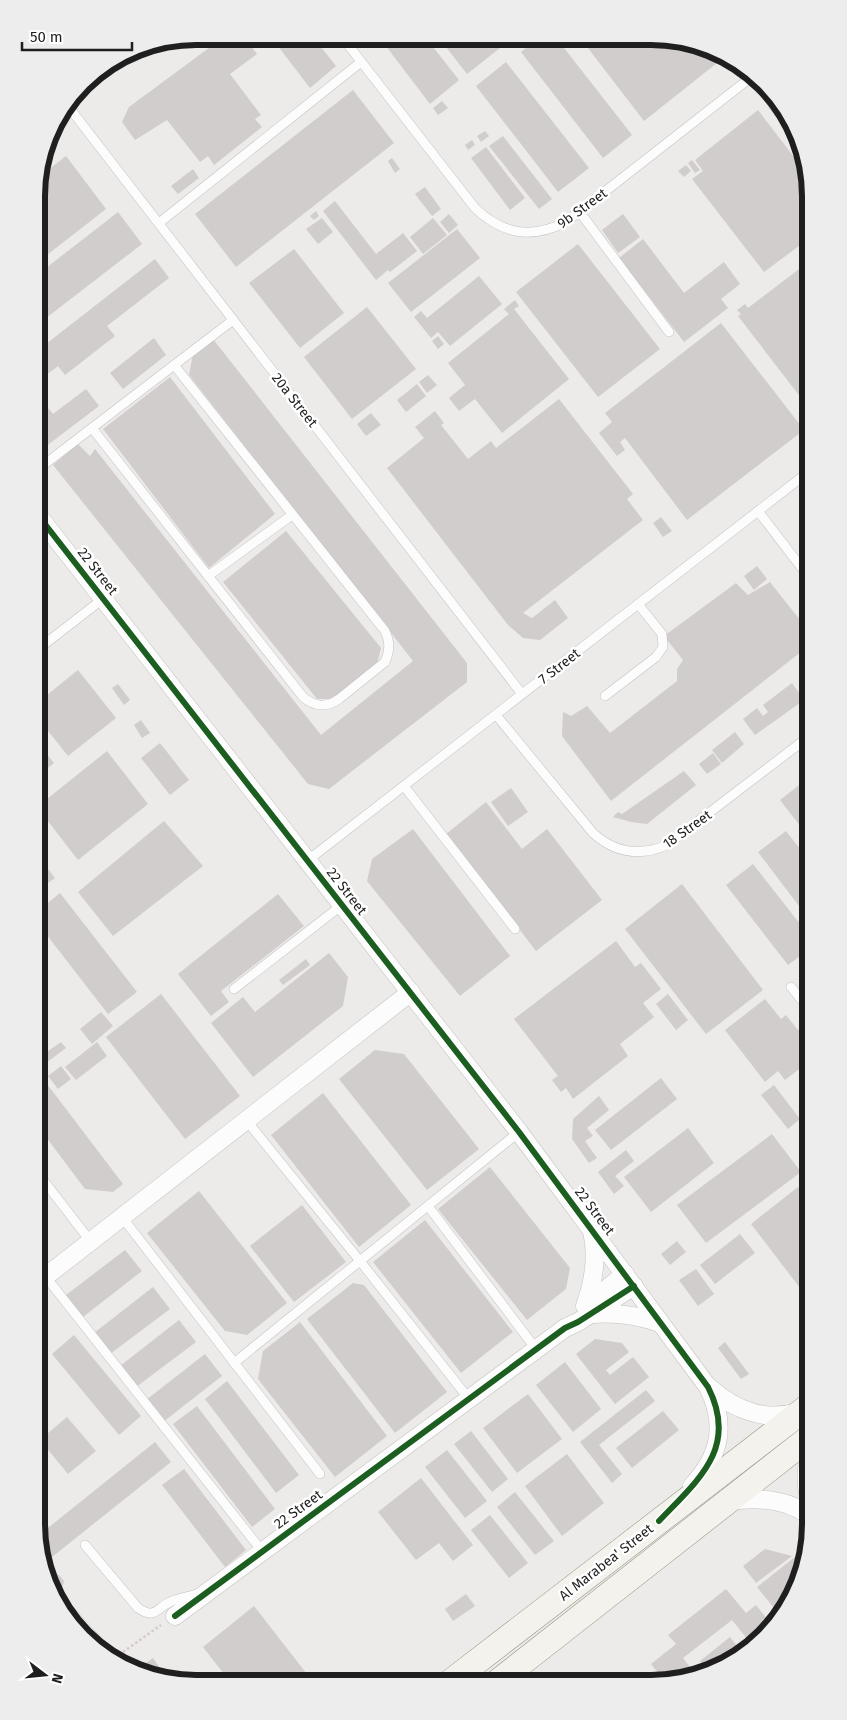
<svg xmlns="http://www.w3.org/2000/svg" width="847" height="1720" font-family="'Fira Sans',sans-serif">
<rect width="100%" height="100%" fill="#edebe9"/>
<g fill="#d0cdcc">
<path d="M225,36L244,37L257,54L230,74L261,115L255,119L262,127L214,165L208,156L200,162L167,120L135,140L122,122L129,107Z"/>
<path d="M271,37H313L336,66L310,88Z"/>
<path d="M379,37L426,38L459,80L430,104Z"/>
<path d="M439,38H513L467,74Z"/>
<path d="M538,38L557,39L632,135L603,158L521,52Z"/>
<path d="M581,39H682L722,59L644,121Z"/>
<path d="M506,62L589,168L558,192L476,86Z"/>
<path d="M353,90L394,143L236,267L195,214Z"/>
<path d="M442,101L448,108L438,115L433,108Z"/>
<path d="M774,103L802,145L803,151L768,107Z"/>
<path d="M758,110L807,174L811,196V237L764,272L692,179L703,171L695,160Z"/>
<path d="M485,131L489,136L481,142L477,136Z"/>
<path d="M503,136L552,199L539,209L489,146Z"/>
<path d="M472,140L475,145L468,150L465,145Z"/>
<path d="M486,147L525,198L510,210L471,158Z"/>
<path d="M66,156L106,209L38,262V178Z"/>
<path d="M392,158L400,169L395,173L388,161Z"/>
<path d="M692,160L700,170L695,173L688,163Z"/>
<path d="M686,165L691,171L684,177L678,171Z"/>
<path d="M193,169L199,178L178,194L171,186Z"/>
<path d="M425,187L441,209L432,216L415,194Z"/>
<path d="M335,201L376,254L403,233L417,251L390,272L388,270L376,280L323,211Z"/>
<path d="M316,211L319,216L314,220L310,216Z"/>
<path d="M118,212L142,244L37,325V275Z"/>
<path d="M449,214L458,225L449,233L440,222Z"/>
<path d="M623,214L640,237L618,253L602,230Z"/>
<path d="M322,218L333,232L318,244L306,229Z"/>
<path d="M433,218L447,235L423,254L410,237Z"/>
<path d="M457,229L480,258L411,312L388,283Z"/>
<path d="M643,239L684,293L724,262L740,284L721,299L728,308L684,342L619,258Z"/>
<path d="M578,244L660,349L598,397L516,292Z"/>
<path d="M294,249L344,313L300,348L249,283Z"/>
<path d="M155,259L169,278L107,326L115,336L65,375L58,366L45,376L37,367V351Z"/>
<path d="M811,260V411L738,316L741,314L737,310L745,304L748,308Z"/>
<path d="M479,276L502,304L450,346L438,332L431,338L414,317L421,311L427,318Z"/>
<path d="M515,300L519,306L514,309L569,379L502,433L475,399L459,411L449,398L465,385L448,363L509,314L504,309Z"/>
<path d="M367,307L416,369L352,419L304,357Z"/>
<path d="M721,323L804,430L687,520L625,438L620,442L625,450L617,456L599,433L612,422L605,413Z"/>
<path d="M438,336L444,344L438,349L432,341Z"/>
<path d="M154,338L166,355L123,389L110,373Z"/>
<path d="M213,339L467,663V682L329,789L308,784L53,465L78,444L90,456L95,449L321,735L413,661L189,375L193,354Z"/>
<path d="M428,375L437,385L427,393L419,382Z"/>
<path d="M170,377L275,514L209,568L103,429Z"/>
<path d="M417,384L426,396L406,412L397,400Z"/>
<path d="M86,389L99,406L45,447L37,437V408L44,403L53,414Z"/>
<path d="M559,399L633,494L627,499L643,520L523,613L532,618L555,600L568,618L540,640L523,638L508,625L387,468L424,438L415,427L435,411L444,423L441,425L468,459L491,441L496,448Z"/>
<path d="M371,413L381,425L366,436L357,424Z"/>
<path d="M661,517L672,531L663,537L653,523Z"/>
<path d="M286,531L381,648L376,668L337,699H317L223,582Z"/>
<path d="M757,566L767,579L754,590L744,576Z"/>
<path d="M770,582L811,634V644L611,801L562,736L563,712L571,716L587,706L610,733L677,681V669L683,660L664,636L736,583L748,595Z"/>
<path d="M811,665V680L803,671Z"/>
<path d="M78,670L116,718L68,756L37,717V703Z"/>
<path d="M792,683L804,700L755,735L743,719L757,708L763,716L768,712L763,705Z"/>
<path d="M118,684L130,700L124,705L112,688Z"/>
<path d="M141,720L150,733L142,738L134,725Z"/>
<path d="M735,732L744,744L722,763L712,750Z"/>
<path d="M37,742L54,763L37,777Z"/>
<path d="M160,743L189,780L170,795L141,758Z"/>
<path d="M107,751L148,804L78,860L37,807Z"/>
<path d="M713,753L721,764L707,774L699,764Z"/>
<path d="M684,771L696,785L647,824L631,822L613,817L618,812L622,814Z"/>
<path d="M807,779L811,783V840L780,800Z"/>
<path d="M511,788L528,812L508,826L491,802Z"/>
<path d="M486,802L522,849L547,829L602,900L536,951L446,834Z"/>
<path d="M164,821L203,866L113,936L78,892Z"/>
<path d="M413,829L510,956L460,996L367,881L372,859Z"/>
<path d="M786,831L811,863V917L808,918L758,852Z"/>
<path d="M37,855L55,878L37,891Z"/>
<path d="M753,864L811,938V948L788,965L726,885Z"/>
<path d="M682,884L763,990L706,1034L625,929Z"/>
<path d="M60,893L137,992L108,1014L46,934L37,941V912Z"/>
<path d="M278,894L304,926L221,991L229,1002L211,1016L178,974Z"/>
<path d="M616,941L635,967L641,963L661,989L643,1003L654,1017L620,1044L628,1056L573,1099L566,1088L561,1092L552,1080L558,1076L514,1019Z"/>
<path d="M329,953L348,977L343,1006L253,1077L211,1023L243,997L255,1012Z"/>
<path d="M306,959L310,965L283,985L279,980Z"/>
<path d="M161,994L240,1096L185,1139L106,1037Z"/>
<path d="M668,994L688,1020L676,1030L656,1004Z"/>
<path d="M765,999L781,1019L786,1015L798,1030L808,1022L811,1025V1060L785,1080L778,1071L765,1082L725,1030Z"/>
<path d="M101,1012L113,1026L92,1044L80,1029Z"/>
<path d="M61,1042L66,1048L46,1063L41,1056Z"/>
<path d="M97,1042L107,1056L76,1080L65,1067Z"/>
<path d="M375,1050L404,1054L479,1149L427,1190L339,1079Z"/>
<path d="M61,1066L71,1079L58,1089L48,1076Z"/>
<path d="M661,1078L677,1099L611,1150L595,1130Z"/>
<path d="M47,1084L123,1184L113,1192L85,1189L37,1125V1092Z"/>
<path d="M774,1085L800,1119L788,1129L761,1095Z"/>
<path d="M323,1093L411,1205L359,1247L271,1135Z"/>
<path d="M599,1096L609,1110L587,1128L593,1136L585,1141L597,1158L589,1163L572,1139L573,1119Z"/>
<path d="M688,1128L714,1163L651,1212L624,1177Z"/>
<path d="M772,1134L801,1172L706,1243L677,1205Z"/>
<path d="M626,1150L634,1161L615,1176L624,1186L614,1194L598,1172Z"/>
<path d="M490,1167L570,1268L566,1289L527,1320L438,1209Z"/>
<path d="M798,1187L810,1202V1301L751,1224Z"/>
<path d="M199,1191L287,1303L247,1335L225,1331L147,1233Z"/>
<path d="M302,1205L346,1262L294,1302L250,1246Z"/>
<path d="M425,1220L513,1332L461,1373L373,1262Z"/>
<path d="M740,1234L755,1253L715,1284L700,1265Z"/>
<path d="M677,1241L686,1252L670,1265L661,1254Z"/>
<path d="M125,1250L142,1271L83,1317L66,1295Z"/>
<path d="M696,1269L714,1294L698,1306L679,1280Z"/>
<path d="M353,1283L364,1285L447,1392L395,1433L307,1319Z"/>
<path d="M153,1287L170,1309L110,1354L94,1333Z"/>
<path d="M179,1320L196,1342L136,1387L120,1366Z"/>
<path d="M300,1322L387,1436L335,1477L258,1379L263,1351Z"/>
<path d="M74,1335L141,1416L119,1435L52,1354Z"/>
<path d="M595,1339L622,1343L629,1352L606,1370L610,1375L633,1357L649,1377L615,1404L576,1354Z"/>
<path d="M725,1342L749,1374L741,1379L718,1348Z"/>
<path d="M205,1354L222,1376L163,1422L146,1400Z"/>
<path d="M565,1362L601,1409L573,1432L536,1385Z"/>
<path d="M227,1381L299,1475L276,1493L205,1399Z"/>
<path d="M646,1390L655,1401L599,1445L622,1474L612,1483L580,1442Z"/>
<path d="M528,1394L562,1439L517,1473L483,1428Z"/>
<path d="M197,1406L275,1509L252,1527L173,1424Z"/>
<path d="M663,1411L679,1430L632,1468L616,1448Z"/>
<path d="M67,1417L96,1451L68,1474L40,1440Z"/>
<path d="M471,1431L508,1479L492,1492L454,1444Z"/>
<path d="M155,1442L171,1462L47,1561L41,1554L38,1536Z"/>
<path d="M447,1450L487,1501L465,1518L425,1467Z"/>
<path d="M567,1454L604,1503L562,1536L525,1486Z"/>
<path d="M184,1469L246,1550L225,1567L162,1485Z"/>
<path d="M421,1478L473,1545L453,1561L439,1543L416,1560L378,1512Z"/>
<path d="M36,1480L46,1492L36,1500Z"/>
<path d="M515,1492L554,1541L535,1555L497,1507Z"/>
<path d="M490,1515L528,1563L509,1578L471,1530Z"/>
<path d="M765,1549L792,1556L756,1583L743,1566Z"/>
<path d="M795,1557L803,1567L799,1585L786,1606L778,1613L757,1587Z"/>
<path d="M44,1572L59,1575L64,1581L62,1588L52,1586Z"/>
<path d="M726,1589L746,1613L756,1605L773,1626L752,1645L732,1620L683,1658L697,1676L664,1681L651,1664L676,1644L668,1635Z"/>
<path d="M466,1594L475,1606L453,1621L445,1609Z"/>
<path d="M254,1606L314,1683H231L203,1647Z"/>
<path d="M730,1637L743,1654L708,1672L700,1661Z"/>
<path d="M153,1658L164,1674L160,1678L136,1670Z"/>
</g>
<g fill="none" stroke-linecap="round" stroke-linejoin="round">
<g stroke="#c3c2c1" stroke-width="10">
<g id="service">
<path d="M342,37L475,208C503,235 532,239 566,222L754,75"/>
<path d="M81,89L125,55"/>
<path d="M68,106L522,694"/>
<path d="M579,211L669,332"/>
<path d="M159,223L361,62"/>
<path d="M92,428L303,697C315,707 326,708 339,699L385,662C390,650 390,642 385,631L174,365"/>
<path d="M37,470L233,320"/>
<path d="M758,511L811,580"/>
<path d="M208,576L292,515"/>
<path d="M37,650L104,598"/>
<path d="M605,696L656,657L663,647L662,634L638,604"/>
<path d="M496,715L593,833C615,853 639,857 667,845L811,735"/>
<path d="M799,744L811,759"/>
<path d="M404,786L515,929"/>
<path d="M307,861L811,470"/>
<path d="M791,987L811,1012"/>
<path d="M234,989L342,905"/>
<path d="M246,1120L360,1261L469,1399"/>
<path d="M37,1172L91,1242"/>
<path d="M428,1206L536,1349"/>
<path d="M122,1217L320,1474"/>
<path d="M46,1277L262,1551"/>
<path d="M234,1363L519,1132"/>
<path d="M85,1545L138,1608C156,1620 156,1608 170,1602C178,1598 188,1597 197,1594"/>
<path d="M64,1604L115,1660"/>
</g>
</g>
<g stroke="#c3c2c1" stroke-width="19">
<g id="minor">
<path d="M37,514L519,1132L708,1387C727,1425 720,1456 692,1486"/>
<path d="M36,1284L411,992"/>
<path d="M588,1304L625,1274"/>
<path d="M585,1306C594,1281 598,1257 592,1231"/>
<path d="M591,1314C615,1312 637,1315 660,1323"/>
<path d="M710,1388C734,1410 766,1422 798,1412"/>
<path d="M729,1501C757,1497 786,1498 810,1516"/>
<path d="M810,1501C805,1485 806,1468 810,1452"/>
<path d="M175,1616L565,1328L578,1322L634,1286"/>
</g>
</g>
<g stroke="#959583" stroke-width="26">
<g id="secondary">
<path d="M449,1683L810,1405"/>
<path d="M496,1683L810,1437"/>
</g>
</g>
<path stroke="#d6c9c8" stroke-width="2.5" stroke-dasharray="2.5 2.5" stroke-linecap="butt" d="M123,1652L161,1625"/>
<use href="#service" stroke="#fcfcfc" stroke-width="9"/>
<use href="#minor" stroke="#fcfcfc" stroke-width="18"/>
<use href="#secondary" stroke="#f3f2ec" stroke-width="25"/>
<g stroke="#fff" stroke-width="9">
<g id="cycleway">
<path d="M37,514L519,1132L708,1387C739,1448 698,1480 659,1521"/>
<path d="M175,1616L565,1328L578,1322L634,1286"/>
</g>
</g>
<use href="#cycleway" stroke="#1b5e20" stroke-width="6"/>
</g>
<g text-anchor="middle" stroke-width="5" stroke-linejoin="round" paint-order="stroke">
<g font-size="14" fill="#1f1f1f" stroke="#fff">
<text transform="translate(582 208) rotate(-36)" y="5">9b Street</text>
<text transform="translate(295 400) rotate(52)" y="5">20a Street</text>
<text transform="translate(98 571) rotate(52)" y="5">22 Street</text>
<text transform="translate(559 666) rotate(-38)" y="5">7 Street</text>
<text transform="translate(687 829) rotate(-35)" y="5">18 Street</text>
<text transform="translate(347 891) rotate(52)" y="5">22 Street</text>
<text transform="translate(595 1211) rotate(53)" y="5">22 Street</text>
<text transform="translate(298 1509) rotate(-36)" y="5">22 Street</text>
<text transform="translate(606 1562) rotate(-38)" y="5">Al Marabea' Street</text>
</g>
</g>
<path d="M0 0H847V1720H0ZM196 45H651A151 151 0 0 1 802 196V1524A151 151 0 0 1 651 1675H196A151 151 0 0 1 45 1524V196A151 151 0 0 1 196 45Z" fill="#ededed" fill-rule="evenodd"/>
<path fill="none" stroke="#1f1f1f" stroke-width="6" d="M196 45H651A151 151 0 0 1 802 196V1524A151 151 0 0 1 651 1675H196A151 151 0 0 1 45 1524V196A151 151 0 0 1 196 45Z"/>
<g transform="translate(45 1675) rotate(106)" stroke="#ffffff" stroke-width="4" paint-order="stroke">
<path d="M0-4L9 19L0 12L-9 19Z" fill="#1f1f1f"/>
<text y="-8" font-size="14" font-weight="bold" text-anchor="middle" fill="#1f1f1f">N</text>
</g>
<path d="M22 42v8h110v-8" fill="none" stroke="#1f1f1f" stroke-width="2.5"/>
<text x="30" y="42" font-size="15" fill="#1f1f1f" stroke="#ffffff" stroke-width="4" paint-order="stroke">50 m</text>
</svg>
